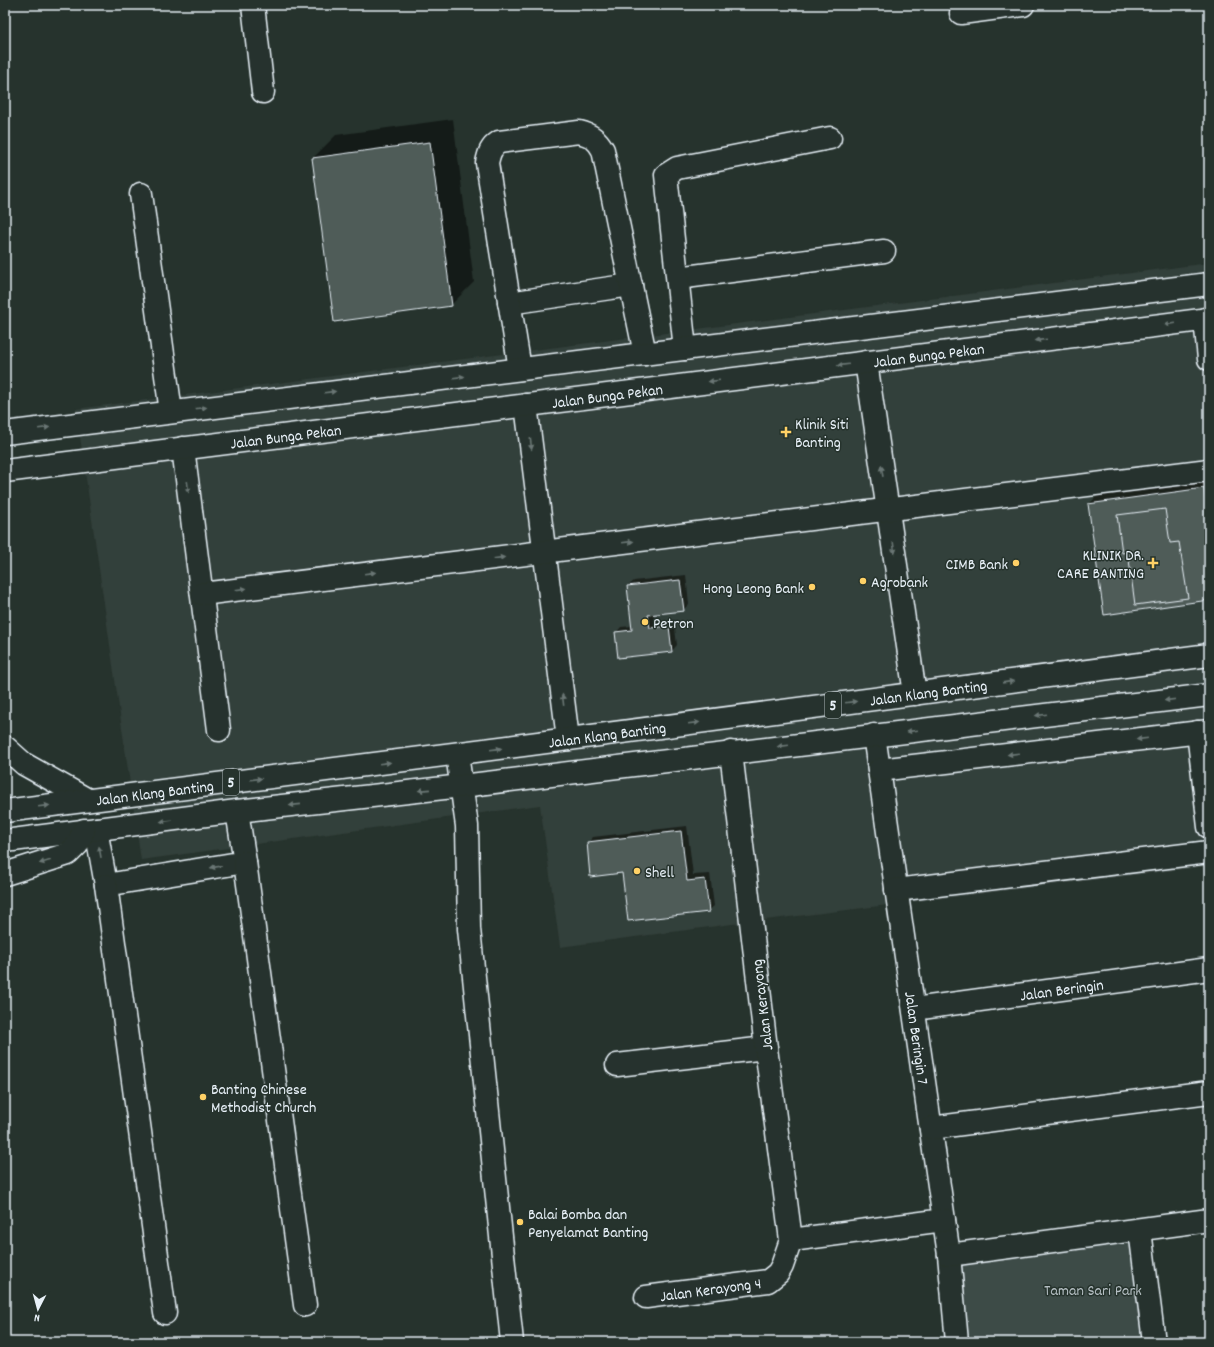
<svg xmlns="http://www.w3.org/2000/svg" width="1214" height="1347" font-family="Dekko,sans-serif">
<rect width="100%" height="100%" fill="#26332d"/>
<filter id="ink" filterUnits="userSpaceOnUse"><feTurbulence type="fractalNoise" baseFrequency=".025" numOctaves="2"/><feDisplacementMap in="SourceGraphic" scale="8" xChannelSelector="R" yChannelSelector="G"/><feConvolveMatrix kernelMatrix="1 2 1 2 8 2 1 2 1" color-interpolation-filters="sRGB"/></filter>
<g filter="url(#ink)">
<path fill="#333f3a" d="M1209,263V866L732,924L560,947L540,805L141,860L76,409Z"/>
<path fill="#3e4b47" stroke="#939ea0" d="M1140,1230L1154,1342H957L949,1255Z"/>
<g fill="#0007">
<path d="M453,119L474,282L451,305L313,158L336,135Z"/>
<path d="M1209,467V599L1089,504L1112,481Z"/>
<path d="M686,575L689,604L683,610L654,614L655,623L674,620L677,645L672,651L616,633L621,627L632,626L628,586L634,581Z"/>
<path d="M687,826L693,875L710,874L714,906L708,911L623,872L588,843L593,837Z"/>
</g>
<g fill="#505c59" stroke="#e8f1f8">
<path d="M430,142L452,306L334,322L312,158Z"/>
<path d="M1204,488L1209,526V600L1104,615L1088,504Z"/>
<path d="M1165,509L1170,543L1179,542L1188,598L1135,605L1128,552L1122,553L1117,515Z"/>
<path d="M680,580L684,611L648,615L650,628L669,626L672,652L618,658L615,632L632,630L627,586Z"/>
<path d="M681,831L687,881L705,879L709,912L628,921L622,873L590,877L587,842Z"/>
</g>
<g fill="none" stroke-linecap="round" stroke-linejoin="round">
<g stroke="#e8f1f8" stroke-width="25">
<g id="minor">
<path d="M253,5L263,92"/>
<path d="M961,13L1023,5"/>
<path d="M141,194L171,412"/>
<path d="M678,278L884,251"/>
<path d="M509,303L631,285"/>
<path d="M1205,319L1209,359"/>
<path d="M685,349L666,175L677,168L830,138"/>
<path d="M866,362L915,694"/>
<path d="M520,369L487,163C489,153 491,147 499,142L579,132C591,135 597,139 603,150L645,354"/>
<path d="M526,405L568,739"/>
<path d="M5,433L1209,284"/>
<path d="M183,448L219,730"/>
<path id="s1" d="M5,471L1209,319"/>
<path d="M202,594L1209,470"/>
<path d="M1198,732L1209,827"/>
<path id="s2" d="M874,735L949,1255L957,1342"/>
<path d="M457,754L467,826L469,929L512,1342"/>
<path d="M879,770L1209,731"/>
<path d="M96,829L106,885L245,862L237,811"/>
<path d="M245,862L305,1305"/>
<path d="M106,885L165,1313"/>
<path d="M896,890L1209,852"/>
<path id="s3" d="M914,1009L1209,969"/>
<path d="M617,1065L766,1048"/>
<path d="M931,1128L1209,1092"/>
<path d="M1140,1230L1154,1342"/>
<path d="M791,1240L944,1220"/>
<path d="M949,1255L1209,1220"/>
<path id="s4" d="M646,1297L768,1281L778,1273L782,1266L791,1240L766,1048L731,752"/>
</g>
</g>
<g stroke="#e8f1f8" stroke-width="25">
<g id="highway">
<path d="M5,747L24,764L88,800"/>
<path id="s5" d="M5,811L523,745L1209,655"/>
<path d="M5,841L237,811L462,786L1209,695"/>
<path d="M5,874L68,854L77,845L84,830"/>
</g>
</g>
<use href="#minor" stroke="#26332d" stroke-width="22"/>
<use href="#highway" stroke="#26332d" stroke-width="22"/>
</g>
<defs><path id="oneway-solid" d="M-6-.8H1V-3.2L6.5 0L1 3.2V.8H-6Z"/></defs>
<g fill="#6a7674">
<use href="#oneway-solid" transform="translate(1170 324) rotate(173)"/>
<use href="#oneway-solid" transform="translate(1041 340) rotate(173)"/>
<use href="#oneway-solid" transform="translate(843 365) rotate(173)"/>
<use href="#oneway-solid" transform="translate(459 377) rotate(-7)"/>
<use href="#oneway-solid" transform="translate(714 381) rotate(173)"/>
<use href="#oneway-solid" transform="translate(330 392) rotate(-7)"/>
<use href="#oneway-solid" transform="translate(201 408) rotate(-7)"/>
<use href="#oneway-solid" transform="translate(44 428) rotate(-7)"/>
<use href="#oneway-solid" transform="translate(531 444) rotate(83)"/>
<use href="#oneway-solid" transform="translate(882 471) rotate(-99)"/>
<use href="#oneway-solid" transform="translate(188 487) rotate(83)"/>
<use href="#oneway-solid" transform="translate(628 542) rotate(-7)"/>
<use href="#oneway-solid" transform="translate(894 548) rotate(82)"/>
<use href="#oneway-solid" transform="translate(499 558) rotate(-7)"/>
<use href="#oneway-solid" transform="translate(370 573) rotate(-7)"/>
<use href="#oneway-solid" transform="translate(241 589) rotate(-7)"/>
<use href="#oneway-solid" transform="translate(1008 682) rotate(-8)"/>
<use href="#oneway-solid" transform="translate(563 700) rotate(-97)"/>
<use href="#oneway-solid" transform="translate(1170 700) rotate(173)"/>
<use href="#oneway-solid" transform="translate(851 702) rotate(-7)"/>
<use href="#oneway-solid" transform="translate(1041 715) rotate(173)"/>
<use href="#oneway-solid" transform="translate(694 723) rotate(-7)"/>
<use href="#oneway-solid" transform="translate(912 731) rotate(173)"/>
<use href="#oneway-solid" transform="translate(1142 739) rotate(173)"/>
<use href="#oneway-solid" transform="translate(783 746) rotate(173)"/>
<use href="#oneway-solid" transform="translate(496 749) rotate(-7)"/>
<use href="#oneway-solid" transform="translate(1013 754) rotate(173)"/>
<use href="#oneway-solid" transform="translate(385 763) rotate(-7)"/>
<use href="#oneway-solid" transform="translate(256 779) rotate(-7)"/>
<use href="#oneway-solid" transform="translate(424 790) rotate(174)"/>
<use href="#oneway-solid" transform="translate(295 805) rotate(174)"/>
<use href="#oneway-solid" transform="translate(44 806) rotate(-7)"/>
<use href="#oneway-solid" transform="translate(166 821) rotate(173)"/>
<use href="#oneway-solid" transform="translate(100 852) rotate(-100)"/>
<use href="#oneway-solid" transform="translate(45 862) rotate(164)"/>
<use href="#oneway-solid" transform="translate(216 867) rotate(171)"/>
</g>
</g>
<g fill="#ffd166" stroke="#26332d" stroke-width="1.5">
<path d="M784 426h4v4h4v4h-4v4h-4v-4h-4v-4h4z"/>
<circle cx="1016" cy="563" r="4"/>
<path d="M1151 557h4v4h4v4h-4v4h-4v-4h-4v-4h4z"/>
<circle cx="863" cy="581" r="4"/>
<circle cx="812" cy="587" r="4"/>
<circle cx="645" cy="622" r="4"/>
<circle cx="637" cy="871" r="4"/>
<circle cx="203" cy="1097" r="4"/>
<circle cx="520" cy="1222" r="4"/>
</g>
<g text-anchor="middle" stroke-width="3" stroke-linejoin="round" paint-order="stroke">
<g fill="#26332d" stroke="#aeb8bb" stroke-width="1">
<rect x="825" y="692" width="16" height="26" rx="3"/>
<rect x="223" y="769" width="16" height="26" rx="3"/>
</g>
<g font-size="15" font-weight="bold" fill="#e8f1f8">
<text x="833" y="710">5</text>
<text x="231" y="787">5</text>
</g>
<g font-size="16" fill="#e8f1f8" stroke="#26332d">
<text dy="6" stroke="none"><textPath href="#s1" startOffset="931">Jalan Bunga Pekan</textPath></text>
<text dy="6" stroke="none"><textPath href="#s1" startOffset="607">Jalan Bunga Pekan</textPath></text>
<text dy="6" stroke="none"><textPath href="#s1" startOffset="283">Jalan Bunga Pekan</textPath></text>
<text dy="6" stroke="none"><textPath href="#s5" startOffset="931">Jalan Klang Banting</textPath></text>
<text dy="6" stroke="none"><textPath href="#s5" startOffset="607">Jalan Klang Banting</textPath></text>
<text dy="6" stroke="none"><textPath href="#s5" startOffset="151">Jalan Klang Banting</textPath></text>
<text dy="6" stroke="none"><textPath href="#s3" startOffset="149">Jalan Beringin</textPath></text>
<text transform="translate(761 1005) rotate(-97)" y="6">Jalan Kerayong</text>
<text dy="6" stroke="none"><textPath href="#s2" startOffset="306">Jalan Beringin 7</textPath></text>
<text dy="6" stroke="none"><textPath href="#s4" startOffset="65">Jalan Kerayong 4</textPath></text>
</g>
<g font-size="16" fill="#e8f1f8" stroke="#26332d" text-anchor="start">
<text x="795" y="429">Klinik Siti<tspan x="795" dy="18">Banting</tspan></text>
<text x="1144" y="560" text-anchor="end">KLINIK DR.<tspan x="1144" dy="18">CARE BANTING</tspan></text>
<text x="1008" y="569" text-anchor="end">CIMB Bank</text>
<text x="871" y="587">Agrobank</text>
<text x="804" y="593" text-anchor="end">Hong Leong Bank</text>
<text x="653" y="628">Petron</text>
<text x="645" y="877">Shell</text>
<text x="211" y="1094">Banting Chinese<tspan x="211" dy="18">Methodist Church</tspan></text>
<text x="528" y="1219">Balai Bomba dan<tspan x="528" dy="18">Penyelamat Banting</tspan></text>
</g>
<g font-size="16" fill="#b5bfc3" stroke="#26332d">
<text x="1093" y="1295">Taman Sari Park</text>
</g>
</g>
<rect width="1214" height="1347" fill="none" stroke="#26332d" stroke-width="20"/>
<rect x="10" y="10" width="1194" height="1327" fill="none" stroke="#e8f1f8" stroke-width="1.5" filter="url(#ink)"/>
<g transform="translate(38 1309) rotate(186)" stroke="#26332d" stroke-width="3" paint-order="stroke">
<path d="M0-3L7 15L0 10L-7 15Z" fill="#e8f1f8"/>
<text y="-6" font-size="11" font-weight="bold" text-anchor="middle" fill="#e8f1f8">N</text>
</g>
</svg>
